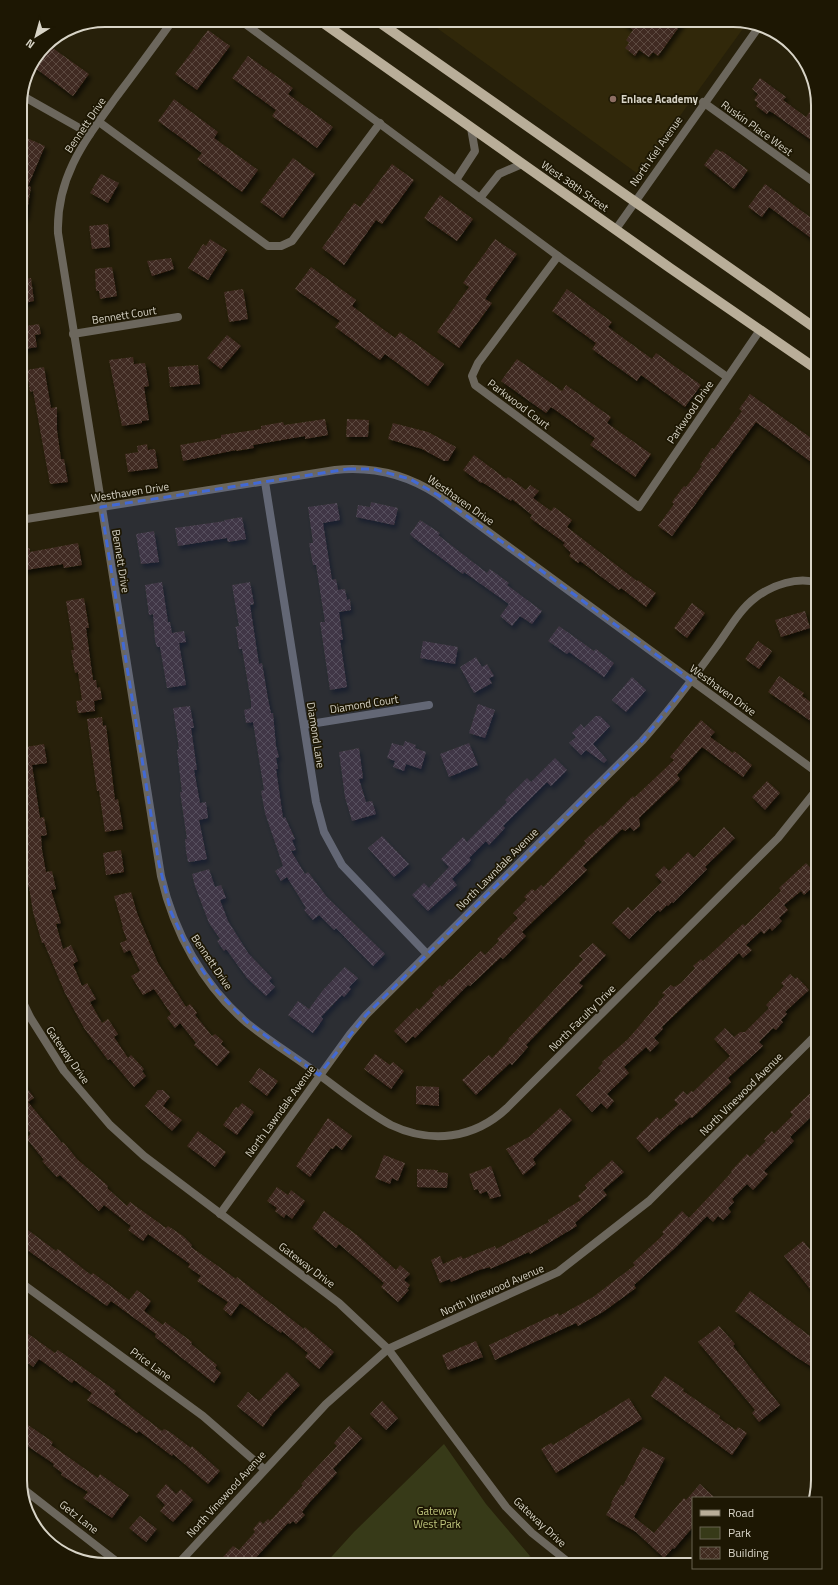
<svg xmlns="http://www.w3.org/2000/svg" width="838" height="1585" font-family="'Titillium Web',sans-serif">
<defs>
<pattern id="building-cross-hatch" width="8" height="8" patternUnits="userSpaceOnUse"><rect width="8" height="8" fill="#412c20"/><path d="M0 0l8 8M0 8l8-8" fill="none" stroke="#5c4a3f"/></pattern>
<filter id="shadow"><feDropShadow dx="2.5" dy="4" stdDeviation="2" flood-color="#0009"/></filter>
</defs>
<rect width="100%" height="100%" fill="#27200a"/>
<g fill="#31280a">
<path d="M426,20H738L747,23L638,174Z"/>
<path d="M530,1556L543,1565H523Z"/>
</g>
<path fill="#373a18" d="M444,1444L486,1504L530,1556L523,1565H324L354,1532Z"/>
<g fill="url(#building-cross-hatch)" filter="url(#shadow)">
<path d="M620,20H684L658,56L653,52L649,57L639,50L635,56L625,48L629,43L626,40L633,30Z"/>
<path d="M208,30L230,46L197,90L175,74Z"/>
<path d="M47,44L89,74L73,96L31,65Z"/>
<path d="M248,56L293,88L288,94L333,127L317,148L272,116L276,110L232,78Z"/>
<path d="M760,78L786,97L783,100L806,117L810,111L818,116V145L773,113L769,111L767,114L756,106L758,103L754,100L758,94L752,89Z"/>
<path d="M174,99L218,132L214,138L258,170L242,192L197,159L202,153L158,121Z"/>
<path d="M27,138L45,146L28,186L31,187L26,217H20V142L24,144Z"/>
<path d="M716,149L721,152L722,151L748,170L734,189L704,165Z"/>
<path d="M293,158L315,174L283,218L260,202Z"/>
<path d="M392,164L414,180L382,224L376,220L344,265L322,248L354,203L360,207Z"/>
<path d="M101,174L119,183L108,203L90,193Z"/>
<path d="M765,184L818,223V229L811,238L769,207L762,217L748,207Z"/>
<path d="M440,195L473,219L457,241L424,218Z"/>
<path d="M108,224L110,247L92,249L89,226Z"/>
<path d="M210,239L227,250L208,280L188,268L203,244L206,246Z"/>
<path d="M495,239L517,254L485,299L492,303L459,348L437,332L469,287L463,283Z"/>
<path d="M171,258L174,269L152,276L147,261Z"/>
<path d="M112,267L117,296L100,299L99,291H96L95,269Z"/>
<path d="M311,267L356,300L352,306L395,338L400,332L444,364L428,386L385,354L380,360L335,327L340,321L295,289Z"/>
<path d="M31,278L34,301L20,304V280Z"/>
<path d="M243,289L248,319L229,322L224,292Z"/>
<path d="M567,289L612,322L608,327L652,359L656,353L701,385L685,407L641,375L637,381L592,349L596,343L552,311Z"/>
<path d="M39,324L41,334L35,335L37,347L20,350V327Z"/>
<path d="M227,335L241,346L221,369L207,358Z"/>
<path d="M133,357L134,364L145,363L149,386L144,387L149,420L142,421V423L122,426L109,360Z"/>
<path d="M517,359L562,391L566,385L611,417L607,423L651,454L635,477L590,445L595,438L551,407L546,413L501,381Z"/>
<path d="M198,365L200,384L170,387L168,367Z"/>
<path d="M44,367L51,408L57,407V430L61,459H64L68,482L50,484L33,391L30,392L27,370Z"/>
<path d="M750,394L818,443V467L756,422L672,536L658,526L674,504L672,502L684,486L686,487L702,466L700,465L712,448L714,449L742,411L739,409Z"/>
<path d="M325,419L328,435L305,439V436L253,445L254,448L236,451V450L183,461L180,445L221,438V435L261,429V426L283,422L284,425Z"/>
<path d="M347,419L369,420L368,437H346Z"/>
<path d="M393,423L428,432L456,447L448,461H444L422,449L388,439Z"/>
<path d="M147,444L148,450L155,449L158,468L128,472L125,454L138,452L137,446Z"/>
<path d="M474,455L506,479L508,477L526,490L530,485L539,491L533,498L551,511L554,507L572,520L567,527L637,581L638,580L656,593L646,607L621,588L619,590L580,561L578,563L569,556L571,553L563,545L565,543L530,518L532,515L512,499L511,501L482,482L481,483L463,470Z"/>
<path d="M371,502L398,508L394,525L356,517L358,505L370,507Z"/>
<path d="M337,503L340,520L323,523L332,580L336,579L338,590L345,589L347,600L350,599L351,610L339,612L343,640H340L347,687L330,690L320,622H325L316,565H313L309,543H313L308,507Z"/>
<path d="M242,517L246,539L228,542L227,538L178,546L175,528L225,521L224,520Z"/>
<path d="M420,520L440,533L438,535L487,573L490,569L509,583L507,585L542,611L532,624L520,616L512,626L500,616L509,604L464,572L463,574L414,538L410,534Z"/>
<path d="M154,531L159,562L141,564L136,534Z"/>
<path d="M78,543L82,565L64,568L63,564L20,571V550L30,548V552Z"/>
<path d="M162,582L168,622H170L172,633L184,631L186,642L179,643L186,685L167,688L160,647H157L155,641L153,614L149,615L145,585Z"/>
<path d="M250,582L254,604L250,605L259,664L262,663L268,699L271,713H273L276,746L279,757L276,758L278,769H276L283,818L285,817L295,839L292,840L296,850L291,851L305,874L308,872L326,896L385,954L373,966L336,928L334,930L319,915L313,920L304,910L306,908L287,877L281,881L275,871L283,866L265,813L261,791L264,790L253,722L246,723L244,710L251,708V701L242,649H239L236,628L235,627L239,626L232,585Z"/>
<path d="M84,598L89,628H86L93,680H96L97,688L100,687L102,699L94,701L95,711L78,713L76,701L82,700L78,672L75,673L71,650H74L66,601Z"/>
<path d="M692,603L705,613L687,638L674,628Z"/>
<path d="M805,611L810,628L781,637L775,620Z"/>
<path d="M559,626L594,651L596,649L614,663L604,677L569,652L567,654L548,641Z"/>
<path d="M423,641L458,647L455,664L420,658Z"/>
<path d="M758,641L772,651L759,669L745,659Z"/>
<path d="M476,657L482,667L487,664L494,676L489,678L492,683L474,693L460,667Z"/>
<path d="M779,676L804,693L802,696L818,707V726L768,692Z"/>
<path d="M632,677L646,690L626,712L612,700Z"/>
<path d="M478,704L495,710L485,738L469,733Z"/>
<path d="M190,706L194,728H191L197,770H194L200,803L206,802L208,818L199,820L207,859L190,862H188L186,851L185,839H187L180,792H182L177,750L179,749L173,708Z"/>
<path d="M596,716H600L610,726L593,744L607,760L604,763L586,750L581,755L569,743L576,737L572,733L581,724L584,728Z"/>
<path d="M102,717L103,726L106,725L115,800L118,799L123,829L105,832L99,791H97L87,719Z"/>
<path d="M701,720L715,732L710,737L733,753L734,751L752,765L743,777L702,747L677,775L680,779L639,818L640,826L634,831L630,827L625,831L622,829L583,866L587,870L522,932L526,936L503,959L501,957L470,986L468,985L415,1038L413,1036L406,1043L394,1031L417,1008L419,1010L434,995L432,993L440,985L442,987L449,979L451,980L481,951L485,955L499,941L497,939L518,918L513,913L527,899L524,897L532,889L535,891L541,885L543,887L586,843L584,841L601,825L602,827L633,796L634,798L674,760L670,757Z"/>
<path d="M405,741L416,745L415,748L426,752L421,769L406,764L404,771L393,767L395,761L387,758L392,743L403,746Z"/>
<path d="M469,743L478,765L449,777L440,754Z"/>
<path d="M44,744L47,763L32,765L40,818L44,817L47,835L41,836L42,850L46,872L52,871L56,889L51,890L61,923L56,924L63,949L71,945L78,961L73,964L82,986L87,983L96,999L90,1002L102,1023L108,1019L118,1034L114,1037L128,1058L131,1055L144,1069L142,1071L146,1076L134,1087L110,1059L108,1060L84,1028L65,993L44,943H42L33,912L29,887L26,888L24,876H27L25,865H27L20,824V821H22L20,806V748Z"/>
<path d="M359,748L363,778L359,779L366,802L372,801L376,814L352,821L345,797L339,752Z"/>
<path d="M555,758L567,770L551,786L547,782L503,826L505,828L489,845L486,841L469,858L471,860L452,879L457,885L428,911L412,895L424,883L429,888L449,867L441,859L463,837L467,842L507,802L505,800L527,778L531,782Z"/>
<path d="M767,781L780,793L765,810L752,797Z"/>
<path d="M724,827L735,838L705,867L707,869L673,903L672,902L668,906L667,905L660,912L658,910L629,939L612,923L628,907L632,911L662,882L655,875L664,866L669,871L688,852L694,858Z"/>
<path d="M382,836L409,864L394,877L368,848Z"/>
<path d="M121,850L124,872L106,875L103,853Z"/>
<path d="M806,863L817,875L809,883L813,887L804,895L801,891L784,905L788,910L779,918L782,921L772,931L770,928L764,934L761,931L746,945L752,950L743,958L739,953L662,1027L663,1029L654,1038L659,1043L650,1052L646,1047L624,1067L629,1073L607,1094L614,1101L607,1109L601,1103L592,1112L576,1095L601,1071L598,1068L603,1063L602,1062L628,1039L659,1003L658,1002L665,995L662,993L671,985L674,987L681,983L695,968L693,966L701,959L703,961L743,924L745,926L781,891L779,888Z"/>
<path d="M209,869L215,887L221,885L226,898L220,900L228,921L248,953L272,978L269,981L275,987L266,996L247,978L226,949L224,951L217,941L220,939L209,923L195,886L192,874Z"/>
<path d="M131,892L137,913L158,963L186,1007L190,1004L197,1013L195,1015L212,1036L215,1034L223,1041L221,1044L230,1052L217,1066L194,1045L196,1043L180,1023L175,1028L167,1018L171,1014L154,989L143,995L131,976L140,971L130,950L124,953L120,943L127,940L122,927H123L114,896Z"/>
<path d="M593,943L606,955L579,983L583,986L526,1045L528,1047L512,1065L510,1063L476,1095L462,1080L489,1055L492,1058L509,1040L508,1039L583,959L579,956Z"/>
<path d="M345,967L358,978L349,987L351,989L344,997L342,995L321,1017L323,1019L313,1033L288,1015L298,1001L309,1009L323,990Z"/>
<path d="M790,974L795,979L797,977L809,990L785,1012L787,1014L781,1020L783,1022L776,1030L773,1028L759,1042L763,1046L728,1078L731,1082L692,1118L690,1117L681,1125L680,1124L649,1152L636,1138L657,1117L660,1120L678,1104L674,1100L683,1091L687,1095L691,1091L693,1092L730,1056L714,1039L725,1028L734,1037L740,1032H745L769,1008L766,1005L784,986L781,983Z"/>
<path d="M375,1054L390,1065L393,1062L404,1071L391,1089L364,1069Z"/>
<path d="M259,1068L278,1081L267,1096L249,1082Z"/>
<path d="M20,1078L34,1098L28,1102L62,1143L63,1142L77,1159L108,1186L107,1188L127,1206L130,1202L166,1228L168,1226L183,1236L192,1245L191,1247L236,1279L237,1277L304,1329L305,1327L334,1352L319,1369L305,1357L308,1353L282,1331L281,1333L240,1303L231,1316L223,1309L228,1302L197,1281L201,1276L188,1267L190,1264L148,1234L143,1241L128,1230L131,1226L104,1205L99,1211L60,1175L57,1177L42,1161L44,1160L26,1138L31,1134L20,1121Z"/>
<path d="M416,1086L439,1087V1106L416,1104Z"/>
<path d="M818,1086V1110L790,1137L794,1141L764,1171L768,1174L753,1190L747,1184L732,1199L734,1202L728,1208L731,1212L723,1220L718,1216L713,1222L707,1216L675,1248L634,1285L636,1288L603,1312L578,1326L576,1323L495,1360L489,1345L558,1313L559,1316L593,1297L635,1265L633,1263L664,1234L662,1232L682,1211L689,1218L732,1172L731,1171L747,1154L750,1157L766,1141L764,1139L772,1131L774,1134L793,1115L790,1112Z"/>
<path d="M158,1090H163L170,1097L163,1106L182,1120L172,1131L145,1106Z"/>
<path d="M242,1103L254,1112L237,1135L223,1125L236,1107L238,1108Z"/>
<path d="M560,1108L572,1120L533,1159L536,1164L523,1175L506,1149L529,1137Z"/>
<path d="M328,1118L352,1136L342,1150L336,1145L333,1149L331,1148L310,1177L296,1166Z"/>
<path d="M198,1131L226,1152L215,1167L187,1146Z"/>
<path d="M384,1155L405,1163L398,1181L392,1178L390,1184L375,1178Z"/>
<path d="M612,1160L624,1172L603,1190L607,1195L575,1223L577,1226L530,1254L529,1252L490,1269V1267L479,1270L451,1282L450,1279L440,1283L431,1260L440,1256L443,1264L461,1256L463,1259L495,1246L496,1249L549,1222L548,1220L581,1200L578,1196L587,1188L585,1185Z"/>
<path d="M491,1166L501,1196L490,1199L487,1191L480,1194L478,1189L474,1190L469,1174Z"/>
<path d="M417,1169L438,1170L437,1172L448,1173L447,1188L417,1187Z"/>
<path d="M277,1187L288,1195L291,1190L305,1201L292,1219L286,1214L284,1218L275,1211L277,1208L267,1201Z"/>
<path d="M324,1211L357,1235L396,1270L400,1265L410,1274L404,1280L410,1285L407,1289L409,1290L398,1302L381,1287L384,1283L339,1244L336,1248L312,1228Z"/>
<path d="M20,1224L56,1251L58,1249L91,1275L93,1273L129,1300L137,1290L151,1301L144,1311L163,1325L165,1322L192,1342L191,1344L217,1365L215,1368L221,1373L214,1383L155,1337L156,1334L111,1301L107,1306L20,1245Z"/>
<path d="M803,1241L818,1259V1299L784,1256Z"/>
<path d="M750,1291L818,1342V1371L790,1353L735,1311Z"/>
<path d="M719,1326L735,1344L733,1346L780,1405L759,1422L752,1413L755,1410L698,1342Z"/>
<path d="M20,1328L55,1353L58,1350L116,1391L114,1394L137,1412L162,1431L164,1429L170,1432L191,1448L192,1446L220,1471L208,1484L173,1454L172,1456L139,1431L137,1433L87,1400L92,1393L74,1380L72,1383L39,1359L33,1367L20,1357Z"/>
<path d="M476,1341L483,1357L448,1370L442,1355Z"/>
<path d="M287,1372L300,1385L273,1413L263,1427L237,1406L248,1392L259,1401Z"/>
<path d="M665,1376L684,1389L683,1391L720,1416L719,1418L736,1430L738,1427L747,1433L732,1455L651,1396Z"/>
<path d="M629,1398L642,1419L556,1473L541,1449L551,1443L553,1445Z"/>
<path d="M382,1401L398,1418L386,1430L370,1414Z"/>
<path d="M28,1425L53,1442L51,1445L98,1478L100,1474L129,1495L112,1518L83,1498L88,1492L61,1475L62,1473L53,1466L54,1464L20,1441V1436Z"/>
<path d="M349,1426L362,1438L333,1469L337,1473L310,1502L302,1512L305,1515L296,1524L293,1521L290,1524L288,1523L249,1565H221L226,1560L223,1557L233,1546L239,1550L255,1532L253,1529L260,1521L263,1524L268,1519L270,1521L303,1485L301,1484L337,1446L334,1443Z"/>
<path d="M643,1447L665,1458L634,1517L654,1533L684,1498L686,1500L700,1484L715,1498H693V1527L674,1549L673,1548L664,1558L636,1532L606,1515L612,1504L611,1503L621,1485L623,1486Z"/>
<path d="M166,1484L176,1494L181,1489L193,1500L173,1522L160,1511L165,1505L156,1496Z"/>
<path d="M140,1516L157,1529L146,1542L129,1528Z"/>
</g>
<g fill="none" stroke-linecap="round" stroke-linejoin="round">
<g stroke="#6c675d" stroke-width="8">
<path d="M173,20C155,45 136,71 117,96C86,139 56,176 58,233L161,876C174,933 203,985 247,1023C268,1040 292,1055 314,1071C339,1089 364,1110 391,1125C431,1144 474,1139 507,1108L778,838L818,788"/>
<path d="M240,20L558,256L727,377"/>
<path d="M21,95L90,134"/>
<path d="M703,102L818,185"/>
<path d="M99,122L268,246H281L292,241L380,123"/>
<path d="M456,180L475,151L471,128"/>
<path d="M480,198L499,174L522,164"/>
<path d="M616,229L758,28"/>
<path d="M558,256L478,363L472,376L475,385L639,507L760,330"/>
<path d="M73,334L178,317"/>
<path d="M265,482L316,802L324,832L342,865L427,954"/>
<path d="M20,520L335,470C373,466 406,474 438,495L818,773"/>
<path d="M304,725L429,705"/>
<path d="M20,996L30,1017L64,1071L110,1125L144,1156L339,1303L388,1349L506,1507L532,1533L572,1565"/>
<path d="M220,1214L350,1034L366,1015L642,741C669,711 692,680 716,647C728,631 739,610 755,598C772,585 798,576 818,583"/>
<path d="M20,1282L203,1416L264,1469"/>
<path d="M22,1488L121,1565"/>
<path d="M177,1565L326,1404L388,1349L558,1272L649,1201L818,1033"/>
</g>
<g stroke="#b9ae99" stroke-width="10">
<path d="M319,20L670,268L818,370"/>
<path d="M376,20L818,330"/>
</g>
</g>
<path fill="#4269d5" fill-opacity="0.2" stroke="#4269d5" stroke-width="3" stroke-dasharray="8 5" stroke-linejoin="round" d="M348,469H373L410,479L438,495L691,680L642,741L366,1015L319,1075L247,1022L217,991L189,951L171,912L159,864L101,507Z"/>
<circle fill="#8d6e63" stroke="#1d1703" stroke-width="1.5" cx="613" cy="99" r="4"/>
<g text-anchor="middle" stroke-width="3.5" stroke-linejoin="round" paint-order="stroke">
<g font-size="11" font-weight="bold" fill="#d8d4c7" stroke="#1d1703" text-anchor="start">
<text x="621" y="103">Enlace Academy</text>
</g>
<g font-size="11" fill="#d8d4c7" stroke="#1d1703">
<text transform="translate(85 125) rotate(-56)" y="4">Bennett Drive</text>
<text transform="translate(757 128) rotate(36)" y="4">Ruskin Place West</text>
<text transform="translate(656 151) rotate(-55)" y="4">North Kiel Avenue</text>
<text transform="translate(575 186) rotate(35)" y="4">West 38th Street</text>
<text transform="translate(124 315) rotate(-9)" y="4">Bennett Court</text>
<text transform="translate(519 404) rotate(37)" y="4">Parkwood Court</text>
<text transform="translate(690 412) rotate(-56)" y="4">Parkwood Drive</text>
<text transform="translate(130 492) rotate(-9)" y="4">Westhaven Drive</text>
<text transform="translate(461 500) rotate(35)" y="4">Westhaven Drive</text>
<text transform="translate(121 561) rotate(81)" y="4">Bennett Drive</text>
<text transform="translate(723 690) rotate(36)" y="4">Westhaven Drive</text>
<text transform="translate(364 704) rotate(-9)" y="4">Diamond Court</text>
<text transform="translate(316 735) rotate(81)" y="4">Diamond Lane</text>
<text transform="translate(497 869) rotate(-45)" y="4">North Lawndale Avenue</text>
<text transform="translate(212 962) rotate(56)" y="4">Bennett Drive</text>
<text transform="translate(582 1018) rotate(-45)" y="4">North Faculty Drive</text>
<text transform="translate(68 1055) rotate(55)" y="4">Gateway Drive</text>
<text transform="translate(741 1094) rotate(-45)" y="4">North Vinewood Avenue</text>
<text transform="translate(280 1111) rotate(-54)" y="4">North Lawndale Avenue</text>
<text transform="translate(307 1265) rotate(37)" y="4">Gateway Drive</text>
<text transform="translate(492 1290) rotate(-24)" y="4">North Vinewood Avenue</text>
<text transform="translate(151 1364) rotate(36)" y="4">Price Lane</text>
<text transform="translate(226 1494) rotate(-48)" y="4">North Vinewood Avenue</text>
<text transform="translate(79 1517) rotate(38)" y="4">Getz Lane</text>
<text transform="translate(540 1522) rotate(43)" y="4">Gateway Drive</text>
</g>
<g font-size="11" fill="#c2c87f" stroke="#1d1703">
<text x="437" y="1515">Gateway<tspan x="437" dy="13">West Park</tspan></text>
</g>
</g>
<path d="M0 0H838V1585H0ZM105 27H733A78 78 0 0 1 811 105V1480A78 78 0 0 1 733 1558H105A78 78 0 0 1 27 1480V105A78 78 0 0 1 105 27Z" fill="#1d1703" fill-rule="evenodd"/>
<path fill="none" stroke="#d8d4c7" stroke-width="2" d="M105 27H733A78 78 0 0 1 811 105V1480A78 78 0 0 1 733 1558H105A78 78 0 0 1 27 1480V105A78 78 0 0 1 105 27Z"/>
<rect x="692" y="1497" width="130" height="72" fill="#1d1703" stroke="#686351"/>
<rect x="700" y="1510" width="20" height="6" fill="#b9ae99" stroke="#686351"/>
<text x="728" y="1517" font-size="12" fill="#d8d4c7">Road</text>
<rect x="700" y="1527" width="20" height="12" fill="#373a18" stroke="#686351"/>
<text x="728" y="1537" font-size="12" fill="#d8d4c7">Park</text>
<rect x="700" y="1547" width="20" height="12" fill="url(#building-cross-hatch)" stroke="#686351"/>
<text x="728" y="1557" font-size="12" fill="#d8d4c7">Building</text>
<g transform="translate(36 36) rotate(217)" stroke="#1d1703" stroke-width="3" paint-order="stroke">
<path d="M0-3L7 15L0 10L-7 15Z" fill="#d8d4c7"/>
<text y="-6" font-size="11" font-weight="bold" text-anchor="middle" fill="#d8d4c7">N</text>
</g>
</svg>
